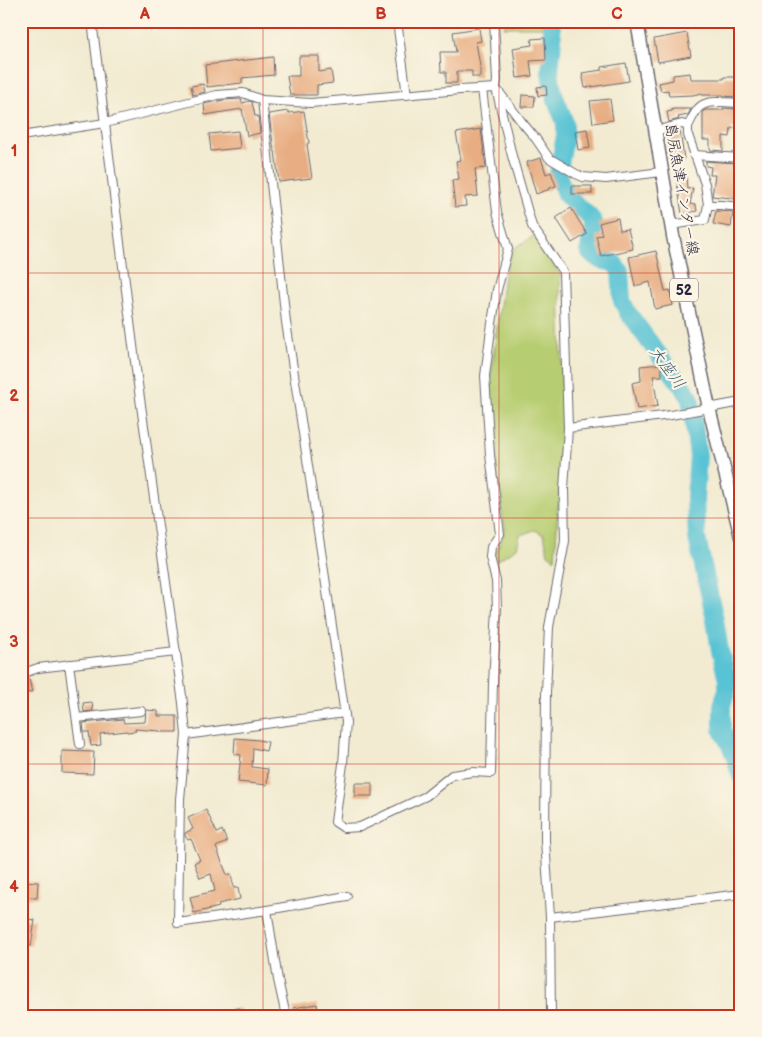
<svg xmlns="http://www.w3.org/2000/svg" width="762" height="1037" font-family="'Balsamiq Sans','Klee One',sans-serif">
<rect width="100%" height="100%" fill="#fcf5e5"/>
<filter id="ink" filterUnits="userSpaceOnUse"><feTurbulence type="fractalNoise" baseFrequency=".02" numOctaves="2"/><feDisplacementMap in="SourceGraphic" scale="10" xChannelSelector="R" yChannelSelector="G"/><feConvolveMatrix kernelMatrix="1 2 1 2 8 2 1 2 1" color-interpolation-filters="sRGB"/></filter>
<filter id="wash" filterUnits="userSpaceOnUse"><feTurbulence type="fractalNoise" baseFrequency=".0096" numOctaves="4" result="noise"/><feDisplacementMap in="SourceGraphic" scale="20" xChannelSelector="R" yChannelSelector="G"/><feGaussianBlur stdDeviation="1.12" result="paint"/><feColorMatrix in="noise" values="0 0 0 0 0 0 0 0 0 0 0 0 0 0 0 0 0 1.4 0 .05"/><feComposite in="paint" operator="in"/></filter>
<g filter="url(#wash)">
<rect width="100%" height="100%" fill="#f2ebd1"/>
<g fill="#b7cd71" stroke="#6c7856">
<path d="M506,21H544V27H504Z"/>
<path d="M534,236L560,275L563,429L555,559L548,554L544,535L535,530L520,535L517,548L496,561V552L500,543L505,528L499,499L490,382L504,275L513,249Z"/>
</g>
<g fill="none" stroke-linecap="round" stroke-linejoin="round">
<path stroke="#59c3d4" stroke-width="18" d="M551,21L553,40L550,71L553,92L565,123V135L558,175L562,186L567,196L590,217L594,222L589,249L590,253L600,260L614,263L620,271L622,301L628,313L690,397L698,456L695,498L697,538L715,620L720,651L727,679V690L722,706V730L732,749L741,777"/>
</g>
<g id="blocks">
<g fill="#e8ad82">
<path d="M479,28L481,41L476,42L480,66V77H472V71H457V83H446V72H441L440,52H456L453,32Z"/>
<path d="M687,33L691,56L658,62L654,39Z"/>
<path d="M545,38L546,60L530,61L532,76L517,78L513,48L532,45L531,39Z"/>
<path d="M299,56H319V72L331,70L333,83L317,85V95H290L287,76H299Z"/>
<path d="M273,57L274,75L242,78V83L207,87L205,65Z"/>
<path d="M626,63L629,81L585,88L582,73L602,70V67Z"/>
<path d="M690,73L691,79H724V77H738L737,97L723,96V95H702V93L693,95L669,96L668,90L661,91L659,83L673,80V75Z"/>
<path d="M203,84L205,92L193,95L191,86Z"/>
<path d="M546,86L547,95L538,96L537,87Z"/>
<path d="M522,95L535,96L534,107H521Z"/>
<path d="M241,99L242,103L250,101L252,102L255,116H258L260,133L247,136L242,109L205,115L204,104L223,100Z"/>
<path d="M610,99L613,120L593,123L590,101Z"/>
<path d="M723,108L738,109L737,128H731L730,137L723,136V151L710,150V140H703V111L706,110H723Z"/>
<path d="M672,109H691L688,115L678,117L679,119L669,122L667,112L672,111Z"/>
<path d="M288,111L289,113L304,111L309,143L307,144L312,178L279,182L275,151H274L269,114Z"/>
<path d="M481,129L486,168L475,169L478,196L465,197L466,206L455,207L452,180L459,179L456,161L461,160L456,133Z"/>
<path d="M587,129L590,148L578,150L575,131Z"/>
<path d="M680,130L684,159L674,160L670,133Z"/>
<path d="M238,131L240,148L211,151L209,134Z"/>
<path d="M541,158L546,174L551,172L556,186L550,188V189L536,194L527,162Z"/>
<path d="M706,161L737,163L736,167L741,168V199L712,196L715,175H710L711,167L706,166Z"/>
<path d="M686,175L687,189L693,188L690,204L696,205L697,211L682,214L676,176Z"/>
<rect x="572" y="186" width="20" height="8"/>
<path d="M571,208L587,234L572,243L556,218Z"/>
<path d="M716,211L733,212L731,227L713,224Z"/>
<path d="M618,218L620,230L628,229L633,249L601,256L596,236L602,235L599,223Z"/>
<path d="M656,251L665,291L670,290L673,305L655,309L650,282L635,286L629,257Z"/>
<path d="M661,364L662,376H653L658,406L637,409L632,383L641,381L640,366Z"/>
<path d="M29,679L32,692L21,694V680Z"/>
<path d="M92,702L93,711L84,712L83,703Z"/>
<path d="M146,710L158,711V716H177V732H160V731L135,729L136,731L127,732V731L100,734L101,745L91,746L89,732H84L83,723L123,719L124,723L145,722Z"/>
<path d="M235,738L259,740L268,742L266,751L253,748L252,767L268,769L267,785L238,782L241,755L234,754Z"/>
<path d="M62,751L94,752L93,774L62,773Z"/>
<rect x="355" y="783" width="17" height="13"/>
<path d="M206,810L217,833L222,830L227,842L216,847L227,875L231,874L234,888H238L240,899L218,904L219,907L194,913L190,897L215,891L211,874L200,878L194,863L200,860L191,839L188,840L185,836V833L193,829L188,818Z"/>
<path d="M21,881L38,882L37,898L21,897Z"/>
<path d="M21,918L35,920L31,946L21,944Z"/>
<path d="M317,1004L319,1016H295L293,1008Z"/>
<path d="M240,1008L241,1016H219V1011Z"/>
</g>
</g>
</g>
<g filter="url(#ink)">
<use href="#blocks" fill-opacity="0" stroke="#6b6870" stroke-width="1"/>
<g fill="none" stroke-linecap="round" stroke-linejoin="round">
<g stroke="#6b6870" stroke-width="10">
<g id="minor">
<path d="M92,21L137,377L183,703L186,735L180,799L178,923L267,910L278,980L286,1016"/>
<path d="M397,21L407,95"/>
<path d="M494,21L497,80L496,88L512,156L532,226L563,272L568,428L671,415L741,402"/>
<path d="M499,92L521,121L536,139L549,158L576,174L583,177L606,179L661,172"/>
<path d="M262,100L286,322L323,564L346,722L343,764L335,822L344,828L360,827L426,796L452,775L473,772L491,773L493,684L497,608L496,581L490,557L491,547L500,534L490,455L485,376L490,337L497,290L508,249L497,212L482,89"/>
<path d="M688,126V135L705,184L708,205H721L741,207"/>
<path d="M655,131L682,124L688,126C692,119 695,110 701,106C710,99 730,103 741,103"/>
<path d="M21,136L105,123L217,95L243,93L262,100L311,103L460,90L496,88"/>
<path d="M694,155L741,158"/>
<path d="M671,225L705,220L708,205"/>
<path d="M568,428L564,489L565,541L549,627L546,692L545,840L550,917L741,894"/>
<path d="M69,664L80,744"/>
<path d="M21,674L38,668L176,652"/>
<path d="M77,718L141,711"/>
<path d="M186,735L344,713"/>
<path d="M267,910L347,896"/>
<path d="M550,917L551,1016"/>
</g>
</g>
<g stroke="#6b6870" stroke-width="15">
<path id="primary" d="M637,21L673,236L709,408L741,537"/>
</g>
<use href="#minor" stroke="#fff" stroke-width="8"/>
<use href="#primary" stroke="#fff" stroke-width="12"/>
</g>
</g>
<path fill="none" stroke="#c8321e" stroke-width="1" stroke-opacity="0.55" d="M263,21V1016M499,21V1016M21,273H741M21,518H741M21,764H741"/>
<g text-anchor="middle" stroke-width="4.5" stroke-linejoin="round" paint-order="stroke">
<rect fill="#fcf5e5" stroke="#63616e" stroke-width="1" x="670" y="278.5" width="28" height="23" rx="4"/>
<g font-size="14" font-weight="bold" fill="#22223b">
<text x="684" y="295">52</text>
</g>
<g font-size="15" fill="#22223b" stroke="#fcf5e5">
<text transform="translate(682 189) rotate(80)" y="5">島尻魚津インター線</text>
</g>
<g font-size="16" font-style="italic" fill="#355a71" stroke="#fcf5e5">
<text transform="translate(668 367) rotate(54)" y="6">大座川</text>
</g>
</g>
<rect width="762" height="1037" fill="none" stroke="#fcf5e5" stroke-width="55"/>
<rect x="28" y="28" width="706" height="982" fill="none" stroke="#c8321e" stroke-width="2"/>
<g font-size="16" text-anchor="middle" font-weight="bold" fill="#c8321e">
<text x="145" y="19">A</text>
<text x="381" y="19">B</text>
<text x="617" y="19">C</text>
<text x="14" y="156">1</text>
<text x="14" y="401">2</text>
<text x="14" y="647">3</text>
<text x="14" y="892">4</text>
</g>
</svg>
